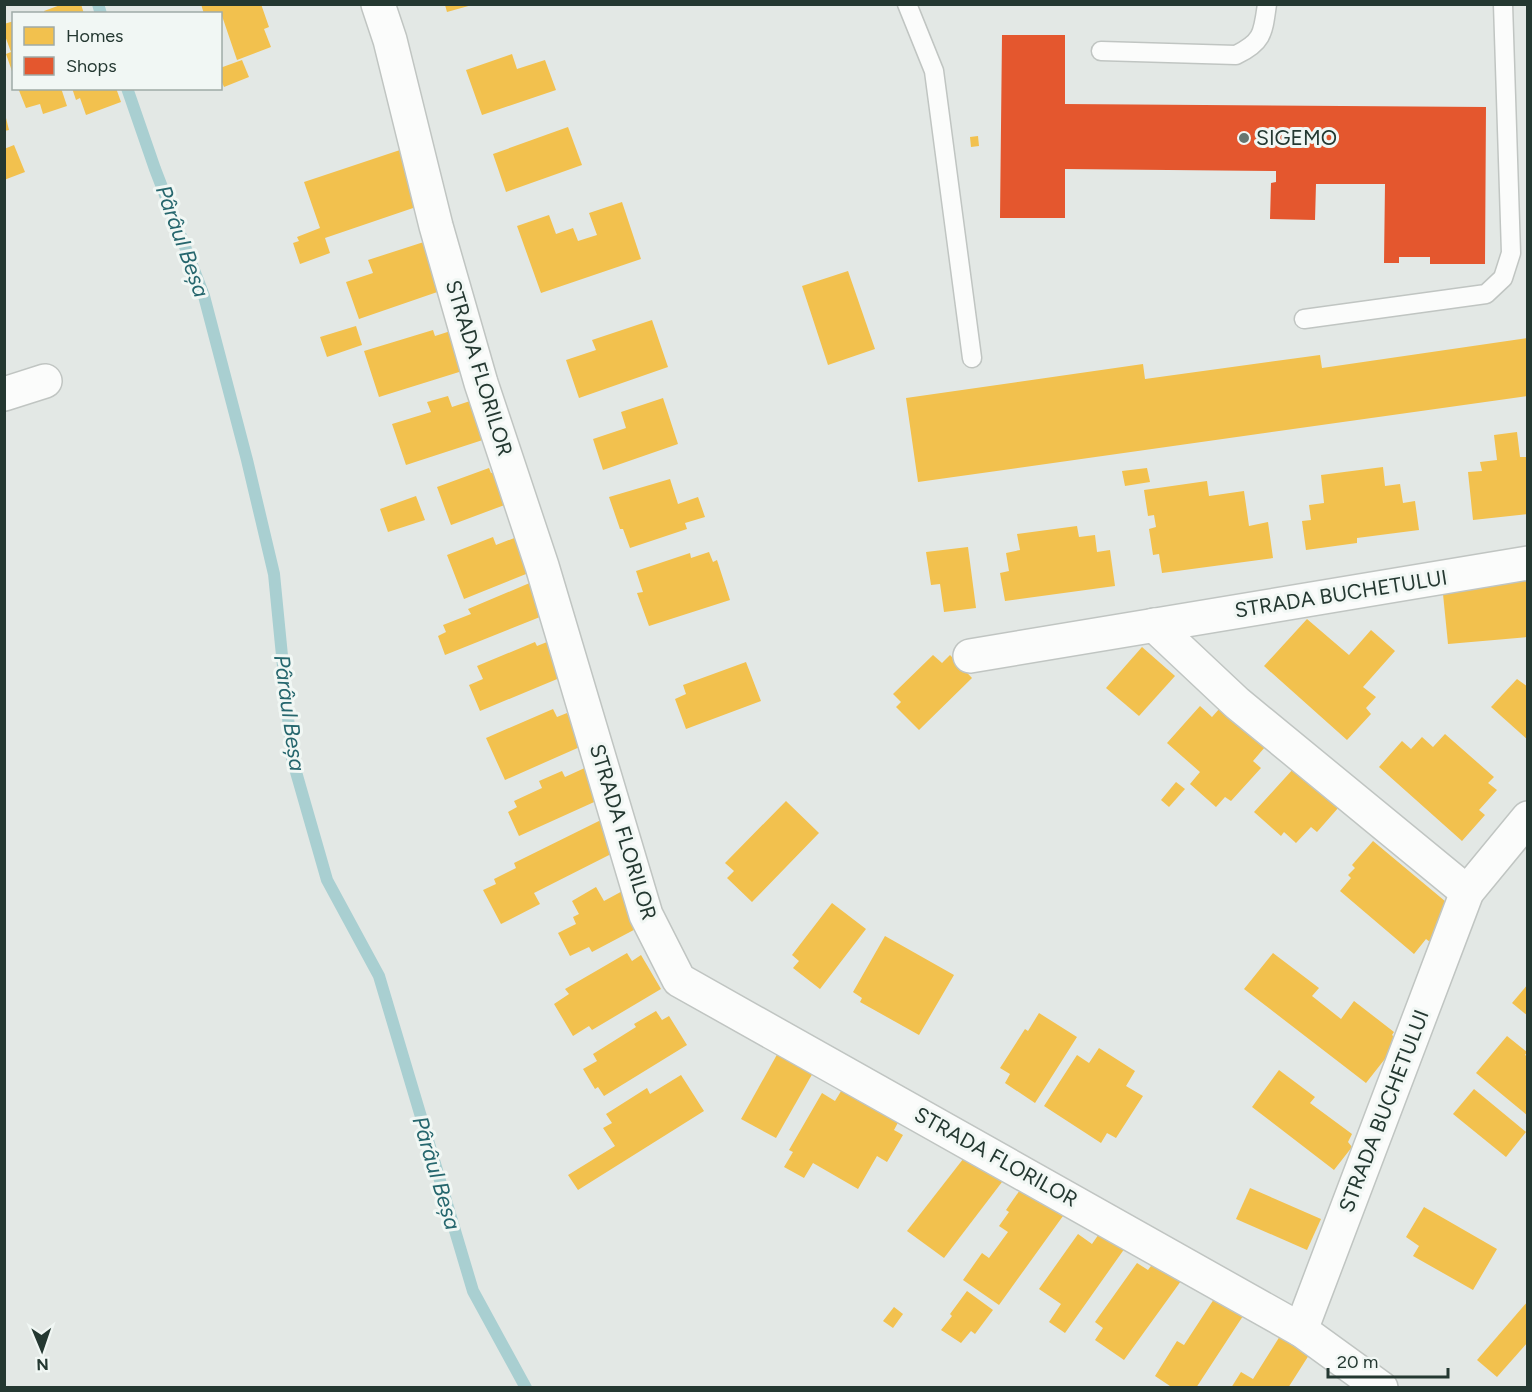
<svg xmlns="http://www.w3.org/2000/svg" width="1532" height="1392" font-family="Figtree,sans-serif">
<rect width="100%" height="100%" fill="#e3e8e5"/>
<g fill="#f2c14e">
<path d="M63,4H81L84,14H45L44,11Z"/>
<path d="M201,4H261L269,27L264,29L271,47L237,60L221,13L204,14Z"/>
<path d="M445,5H472L447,12Z"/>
<path d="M14,21V73L13,74L6,54L11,52L4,33V24Z"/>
<path d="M512,54L517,69L545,60L556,90L482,115L466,70Z"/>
<path d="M242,60L249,77L224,87L220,78V68Z"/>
<path d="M18,88H61L67,106L43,114L40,104L26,108Z"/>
<path d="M72,88H116L121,102L86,115L80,98L76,100Z"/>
<path d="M4,110L9,130L4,131Z"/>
<path d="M568,127L582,165L506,192L493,154Z"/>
<path d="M978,136L979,146L971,147L970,137Z"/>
<path d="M14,145L25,172L4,180V149Z"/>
<path d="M400,150L419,206L325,238L330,253L300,264L293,243L299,241L297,237L320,228L304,182Z"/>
<path d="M622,202L641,259L541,293L517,226L549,215L556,234L573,228L578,241L597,235L589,213Z"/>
<path d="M430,240L446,289L359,319L346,282L373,273L368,260Z"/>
<path d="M848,271L875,349L828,365L802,286Z"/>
<path d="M652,320L668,367L579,398L566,360L596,350L592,340Z"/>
<path d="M356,326L362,345L327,357L320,337Z"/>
<path d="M460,328L472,368L379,397L364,351L433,330L435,336Z"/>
<path d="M1528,338V396L918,482L906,398L1143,364L1145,379L1320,355L1322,368Z"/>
<path d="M448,396L452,407L482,397L495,436L406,465L392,424L431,412L427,402Z"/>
<path d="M663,398L678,444L603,470L593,439L626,428L621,412Z"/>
<path d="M1517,432L1520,457H1528V514L1473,520L1468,472L1482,471L1480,462L1497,460L1494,435Z"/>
<path d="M1383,467L1385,486L1400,484L1403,503L1415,501L1419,530L1357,538V543L1306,550L1302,521L1311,520L1309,505L1324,503L1321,475Z"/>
<path d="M489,468L491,473L506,468L518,500L451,525L437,487Z"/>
<path d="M1147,468L1150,482L1125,486L1122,471Z"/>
<path d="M670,479L678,504L698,497L705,517L685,523L687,529L630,548L623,529H620L609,497Z"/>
<path d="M1207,481L1209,496L1244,491L1249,526L1268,522L1273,558L1162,573L1159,554L1153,555L1149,529L1156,527L1154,515L1148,516L1144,490Z"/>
<path d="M416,496L425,520L388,532L380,509Z"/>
<path d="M1077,526L1079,537L1095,535L1097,552L1110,550L1115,586L1005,601L1000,573L1009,571L1006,553L1020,550L1017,534Z"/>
<path d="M522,535L536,570L464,599L447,555L493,537L496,545Z"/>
<path d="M968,547L976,608L944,612L940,584L931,585L926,552Z"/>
<path d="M709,552L713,562L717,560L730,600L649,626L637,593L643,592L636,571L690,553L691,558Z"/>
<path d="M1528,570V637L1448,644L1442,584Z"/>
<path d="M532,582L545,615L445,655L438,636L446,632L443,625L471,614L468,609Z"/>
<path d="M1307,619L1349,655L1371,630L1395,651L1363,687L1376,697L1366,708L1371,714L1347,740L1264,666Z"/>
<path d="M535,642L537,646L547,642L562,677L480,711L469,685L483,679L477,666Z"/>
<path d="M1142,647L1175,676L1139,716L1106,688Z"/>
<path d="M933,655L942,663L950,655L972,678L919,730L896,707L901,702L893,694Z"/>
<path d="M746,662L761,701L686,729L675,699L686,694L683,685Z"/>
<path d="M1517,679L1528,687V740L1491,707Z"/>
<path d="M1200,706L1212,717L1220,708L1265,747L1253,761L1261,768L1231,801L1225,797L1216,807L1190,784L1200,772L1167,743Z"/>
<path d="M553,709L557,717L567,713L582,746L505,780L486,738Z"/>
<path d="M1445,734L1494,777L1488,783L1497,790L1479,810L1485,815L1462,841L1379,767L1402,741L1411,749L1422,737L1433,747Z"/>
<path d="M589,766L603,798L519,836L508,812L517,807L514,801L542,788L539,781L562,771L565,777Z"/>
<path d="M1294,768L1339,807L1317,832L1311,827L1296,843L1284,832L1281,836L1254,812Z"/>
<path d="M1176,782L1185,789L1169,807L1161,800Z"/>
<path d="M786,801L819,833L752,902L727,878L734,871L725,863Z"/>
<path d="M605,818L621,849L534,893L540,904L501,924L483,890L496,884L494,879L516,868L514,863Z"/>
<path d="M1373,841L1458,912L1430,942L1426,939L1414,954L1340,891L1351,878L1348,875L1355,868L1352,865Z"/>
<path d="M596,887L604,901L628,888L647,923L592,952L589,947L570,956L558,933L576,924L573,917L579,914L572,901Z"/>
<path d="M832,903L866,929L820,989L793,968L799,961L792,955Z"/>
<path d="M885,936L954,975L919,1035L860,1002L862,998L853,992Z"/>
<path d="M627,953L632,961L641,955L661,989L592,1030L589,1026L573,1036L554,1004L569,994L565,989Z"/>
<path d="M1273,953L1319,988L1312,996L1341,1019L1354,1001L1394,1032L1392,1035L1399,1041L1366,1083L1244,989Z"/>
<path d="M1528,984V1016L1512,1003Z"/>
<path d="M656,1011L662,1020L669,1016L687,1045L604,1096L598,1087L595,1089L583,1069L597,1061L593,1054L636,1027L634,1024Z"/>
<path d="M1039,1013L1077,1037L1035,1103L1005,1083L1010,1074L1000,1068L1025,1029L1028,1031Z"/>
<path d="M1507,1036L1527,1052L1525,1055L1528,1057V1116L1476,1073Z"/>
<path d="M1099,1048L1135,1071L1126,1086L1143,1096L1116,1138L1107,1133L1101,1143L1044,1106L1077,1055L1089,1063Z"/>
<path d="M779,1051L814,1071L776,1138L741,1119Z"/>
<path d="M1279,1070L1315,1097L1310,1103L1352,1134L1348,1142L1352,1147L1334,1170L1252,1107Z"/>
<path d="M681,1075L704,1111L578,1190L568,1175L615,1146L603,1128L612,1123L606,1114L647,1088L650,1094Z"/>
<path d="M846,1083L902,1115L894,1130L903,1135L887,1162L877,1156L858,1189L813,1163L804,1178L784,1167L793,1152L789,1150L822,1093L835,1101Z"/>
<path d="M1474,1089L1526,1132L1506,1157L1453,1114Z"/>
<path d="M967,1154L1002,1182L944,1258L907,1231Z"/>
<path d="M1022,1187L1063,1216L999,1305L963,1280L982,1253L989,1258L1008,1232L999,1226L1009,1212L1006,1210Z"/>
<path d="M1250,1188L1321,1219L1307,1250L1236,1219Z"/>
<path d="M1424,1207L1497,1249L1473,1290L1413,1256L1419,1246L1406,1237Z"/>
<path d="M1101,1231L1125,1248L1065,1333L1049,1322L1061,1304L1039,1289L1078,1234L1092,1244Z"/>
<path d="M1154,1262L1181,1281L1124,1360L1095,1340L1103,1328L1095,1322L1137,1263L1148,1270Z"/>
<path d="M967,1291L993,1310L975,1334L971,1331L961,1343L941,1330L952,1316L950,1314Z"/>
<path d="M1214,1299L1243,1316L1196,1388H1173L1155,1376L1177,1341L1184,1345Z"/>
<path d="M1528,1301V1342L1497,1377L1477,1360Z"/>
<path d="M894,1307L903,1314L893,1328L883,1321Z"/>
<path d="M1280,1336L1309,1355L1288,1388H1231L1241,1372L1253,1379Z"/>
</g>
<path fill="#e4572e" d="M1002,35H1065V104L1486,107L1485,264H1430V257H1399V263H1384L1385,184H1316L1315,220L1270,219L1271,183L1276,182V171L1065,169V218H1000Z"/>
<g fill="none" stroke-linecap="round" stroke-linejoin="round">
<g stroke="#a9cfd1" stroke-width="12">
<path d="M98,4L101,14"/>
<path d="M127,88L155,169L204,296L247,460L274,574L292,758L327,880L379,976L473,1291L526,1388"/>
</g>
<g stroke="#c0c5c2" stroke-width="21">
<g id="service">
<path d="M907,4L934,71L972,358"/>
<path d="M1101,51L1236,55C1263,42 1263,33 1267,4"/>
<path d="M1304,319L1486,294L1503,278L1511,253L1503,4"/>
</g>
</g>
<g stroke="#c0c5c2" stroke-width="36">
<g id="minor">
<path d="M378,4L390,40L436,226L481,383L542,566L646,915L679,980L1301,1330L1381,1388"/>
<path d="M4,394L45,381"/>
<path d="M1154,625L1237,703L1467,892"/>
<path d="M970,656L1528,563"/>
<path d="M1301,1330L1467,892L1528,818"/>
</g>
</g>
<use href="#service" stroke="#fbfcfb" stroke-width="18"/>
<use href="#minor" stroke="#fbfcfb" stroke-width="33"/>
</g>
<circle fill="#677670" stroke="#f1f7f4" stroke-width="2" cx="1244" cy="138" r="6"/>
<g text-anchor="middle" stroke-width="6" stroke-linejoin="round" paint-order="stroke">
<g font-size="21" fill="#243831" stroke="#f1f7f4" text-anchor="start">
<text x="1256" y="145">SIGEMO</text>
</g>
<g font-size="21" fill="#243831" stroke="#f1f7f4">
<text transform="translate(479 368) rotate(73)" y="7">STRADA FLORILOR</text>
<text transform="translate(1341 594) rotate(-9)" y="7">STRADA BUCHETULUI</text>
<text transform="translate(623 832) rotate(73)" y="7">STRADA FLORILOR</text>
<text transform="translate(1384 1111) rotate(-69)" y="7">STRADA BUCHETULUI</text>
<text transform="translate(996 1157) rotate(29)" y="7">STRADA FLORILOR</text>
</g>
<g font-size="22" font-style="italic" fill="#25666d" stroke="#f1f7f4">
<text transform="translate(183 241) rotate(70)" y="8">Pârâul Beșa</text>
<text transform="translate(290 713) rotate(82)" y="8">Pârâul Beșa</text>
<text transform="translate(437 1173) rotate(73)" y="8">Pârâul Beșa</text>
</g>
</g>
<rect width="1532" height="1392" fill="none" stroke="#243831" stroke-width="12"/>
<rect x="12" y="12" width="210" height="78" fill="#f1f7f4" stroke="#9faba6" stroke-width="1.5"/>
<rect x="24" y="27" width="30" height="18" fill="#f2c14e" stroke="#9faba6" stroke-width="1.5"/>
<text x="66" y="42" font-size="18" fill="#243831">Homes</text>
<rect x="24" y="57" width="30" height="18" fill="#e4572e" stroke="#9faba6" stroke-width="1.5"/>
<text x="66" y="72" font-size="18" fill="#243831">Shops</text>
<g transform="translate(42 1350) rotate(178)" stroke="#f1f7f4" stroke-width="4.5" paint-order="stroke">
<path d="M0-4.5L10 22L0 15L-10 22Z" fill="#243831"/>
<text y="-9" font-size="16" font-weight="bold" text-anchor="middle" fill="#243831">N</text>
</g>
<path d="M1328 1368v9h120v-9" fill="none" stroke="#243831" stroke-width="3"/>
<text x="1337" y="1368" font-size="18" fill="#243831" stroke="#f1f7f4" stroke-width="4.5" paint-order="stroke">20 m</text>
</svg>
